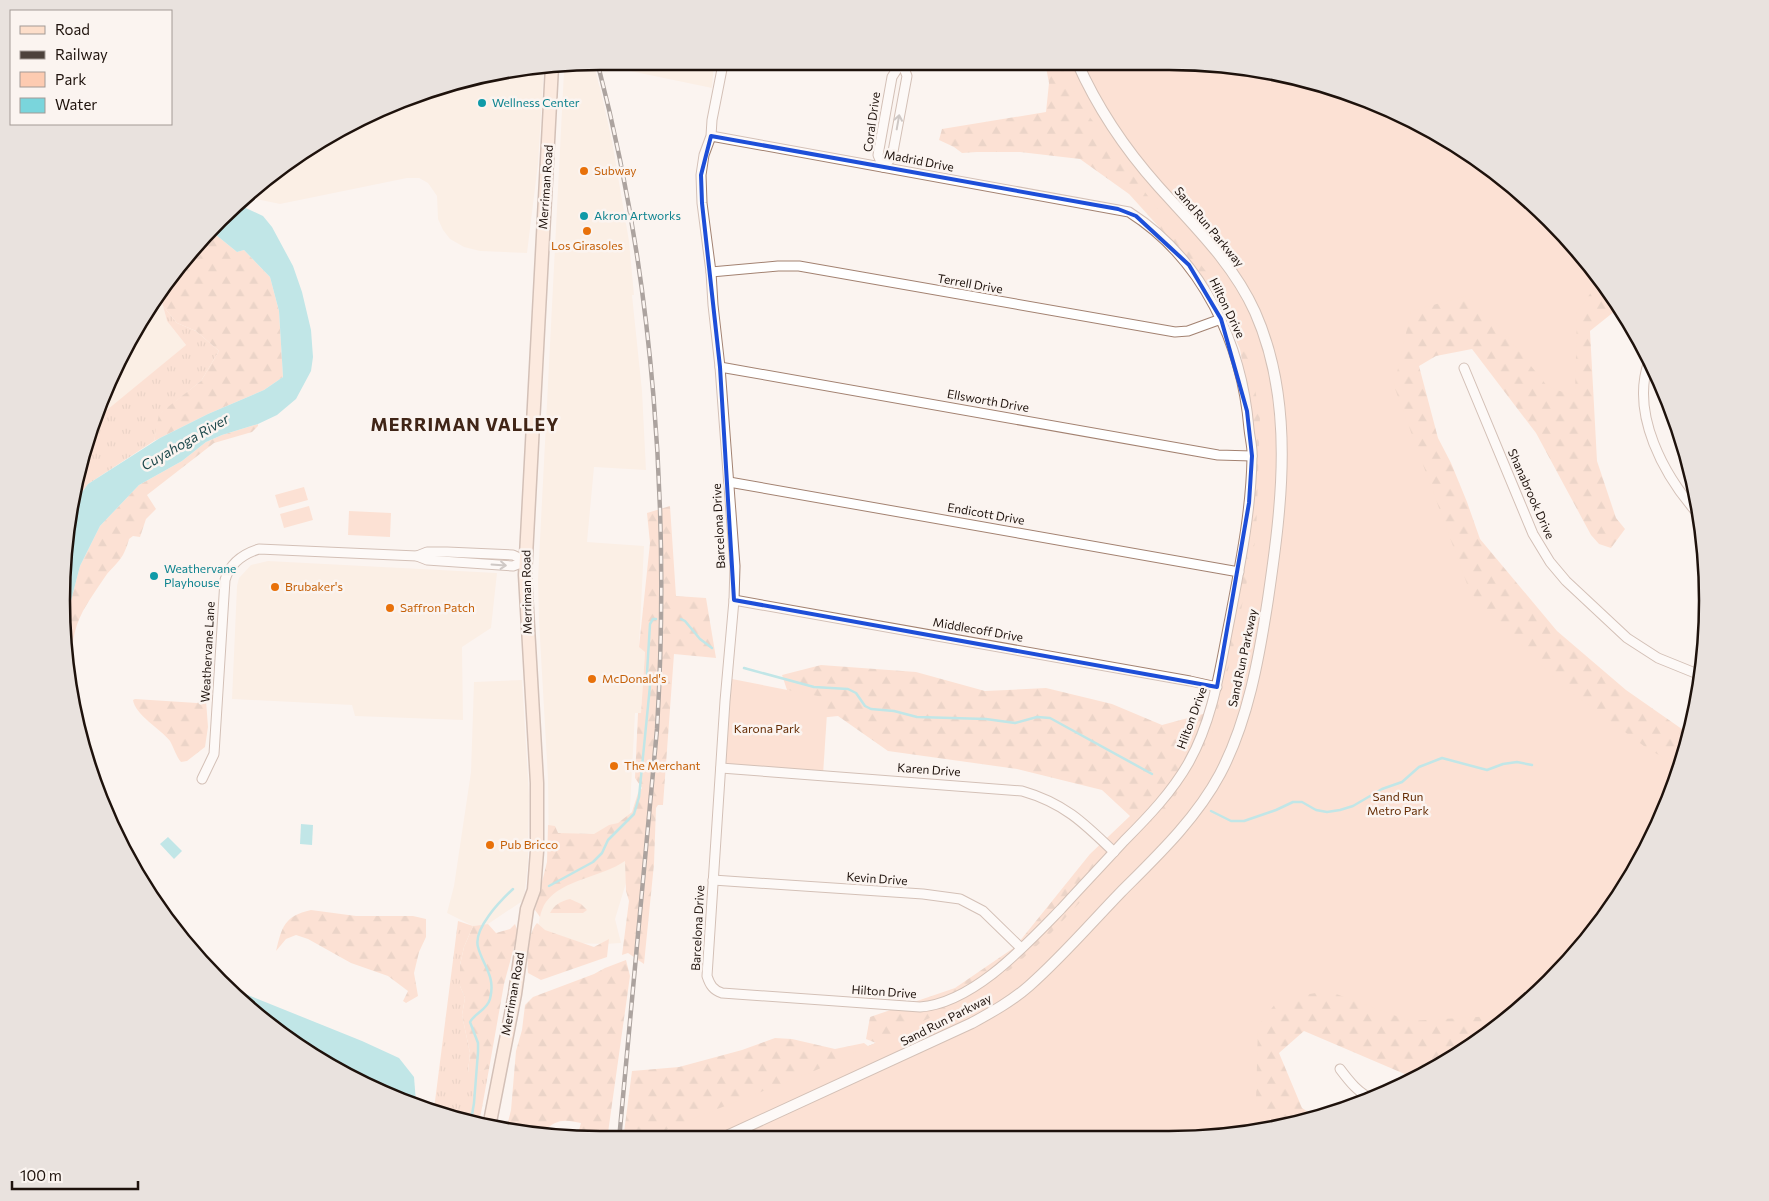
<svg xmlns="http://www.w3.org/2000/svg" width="1769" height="1201" font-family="Commissioner,sans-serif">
<defs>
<pattern id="grass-tufts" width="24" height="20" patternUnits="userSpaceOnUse" patternTransform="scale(1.25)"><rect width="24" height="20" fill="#fdcbb1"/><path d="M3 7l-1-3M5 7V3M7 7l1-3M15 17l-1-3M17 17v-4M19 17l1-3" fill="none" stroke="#d8ad97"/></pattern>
<pattern id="forest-firs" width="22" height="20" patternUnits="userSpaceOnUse" patternTransform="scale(1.25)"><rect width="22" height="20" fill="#fdcbb1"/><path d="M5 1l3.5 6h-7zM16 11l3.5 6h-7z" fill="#d8ad97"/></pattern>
</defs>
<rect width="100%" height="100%" fill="#fbf4f0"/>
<g fill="#fbe8d8">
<path d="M594,65L599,85L600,87L612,141L629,241L634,295H632L642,391L646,470L594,467L587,542L644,546L639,646L645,651L641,713H635L626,883L615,919L621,943L605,944L535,942L549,869L548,779L539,621L538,579L564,71L565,66Z"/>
<path d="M610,65H714L712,88L611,67Z"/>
<path d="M530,66H544L538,164L527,253L480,251L464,247L450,239L443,230L438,219L437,196L428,183L419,178H407L280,204L256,199L252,192L301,152L427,90Z"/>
<path d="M160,295L167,321L186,345L96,420L95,418L102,394Z"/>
<path d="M268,561L497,573L491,628L462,647L463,720L355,716L352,705L232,699L237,586L239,578L251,565Z"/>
<path d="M522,680L529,795L528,862L524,900L488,924L473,926L447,913L454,886L471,772L474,682Z"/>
</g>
<g fill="url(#grass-tufts)">
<path d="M163,306L177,323L196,331L219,351L201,381L160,414L154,441L88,484L73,504H71L72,495L95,418L96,419L186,345L167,321Z"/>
<path d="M458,921L473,926L464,947L460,965V986L465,998L462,1015L470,1053L468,1072L489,1069L479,1124L434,1109Z"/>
</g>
<g fill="url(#forest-firs)">
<path d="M1168,61L1273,72L1407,117L1497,173L1550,219L1617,301L1620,307L1590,331L1597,461L1616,518L1625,529L1611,548L1599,544L1591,535L1536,433L1472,349L1436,356L1419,366L1438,438L1451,463L1467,502L1480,539L1557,631L1626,690L1689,734L1667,807L1617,900L1550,982L1468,1049L1414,1078L1304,1031L1279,1053L1302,1108L1316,1117L1274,1129L1168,1140H623L632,1071L679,1067L742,1050L775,1038L792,1039L835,1049L864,1043L868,1046L876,1043L866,1039L870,1017L955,988L1015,947L1090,854L1130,816L1102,790L1017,769L888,751L838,716L819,718L812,698L787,690L782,675L821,665L916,672L985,691L1046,688L1112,704L1162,725L1214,711L1251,527L1255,475V436L1240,349L1217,298L1178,248L1129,194L1080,159L1020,152H977L962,153L954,147L939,140L942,129L1046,112L1049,83L1045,62Z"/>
<path d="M210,230L237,252L244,250L270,277L279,311L283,377L264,390L208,414L154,441L159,414L201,381L219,351L196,331L177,323L163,306L160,295L173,272Z"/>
<path d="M258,424V426L252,432L214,443L147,495L156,509L146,519L140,537L133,536L129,539C127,547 123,557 117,563C114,567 110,570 107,574C99,586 90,598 83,611C70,635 70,664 71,691L66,620L80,566L100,526L139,485L182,461L206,442L222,435Z"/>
<path d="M670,506L676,596L706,598L716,658L674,654L663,805H658L656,808L654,864L644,964L628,953L622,955L629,901L626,891L625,861C602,877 563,879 546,902C543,906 541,912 540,917L535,910L547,862L548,825L555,826L558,833L594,834L609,825L618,823L632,812L638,793L642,788L635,778L638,713H641L645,652L639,647L650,543L647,513Z"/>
<path d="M135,699L197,703L201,701L206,700L208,727L205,747L187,761L181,762C176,756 174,748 170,741C161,729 135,715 133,700Z"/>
<path d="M570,899L581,904L587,910L583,913H550C554,905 561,901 570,899Z"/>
<path d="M311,910L356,916H413L426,919V937L419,952L414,973L418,996L406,1003L403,1001L408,991L388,976L351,963L308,939L296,935L286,939L276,951C282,927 284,916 311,910Z"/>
<path d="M537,923L545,930L594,947L609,939L607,957L541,980L528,973C527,958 527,935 537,923Z"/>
<path d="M488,924L496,933L510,929L515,924L518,932L504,984L489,1069L468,1073L470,1053L462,1015L465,998L460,986V965L464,947L473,926Z"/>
<path d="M626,960L630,976L607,1140L577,1137L581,1123C565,1119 555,1119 544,1132L545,1134L506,1130L511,1110L516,1051L522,1030L525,1005L533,997L594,974L605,968Z"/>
</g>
<g fill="#fdcbb1">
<path d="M1168,61L1273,72L1407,117L1497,173L1550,219L1600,280L1577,312L1575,396L1548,387L1496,323L1466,296L1411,311L1394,386L1470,592L1561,685L1648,749L1679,766L1667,807L1617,900L1550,982L1510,1015L1410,1021L1328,991L1279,999L1258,1026L1256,1101L1268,1130L1168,1140H655L669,1128L812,1072L934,1016L1011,969L1051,933L1168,809L1212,733L1232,654L1256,537L1260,416L1254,384L1243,338L1216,284L1170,226L1081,105L1059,62Z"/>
<path d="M304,487L308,500L279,508L275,495Z"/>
<path d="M309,506L313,520L284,528L280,514Z"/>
<path d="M349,511L391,513L390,537L348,535Z"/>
<path d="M727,678L828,698L823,775L721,768Z"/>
</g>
<g fill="#7ad5dc">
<path d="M237,204L263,216L272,227L293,266L302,292L311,330L313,357L311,371L296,399L277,415L258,424L222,435L206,442L182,461L139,485L100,526L80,566L66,620L62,565L70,509L88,484L160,438L208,414L264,390L283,377L279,311L270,277L244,250L237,252L210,230L219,219Z"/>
<path d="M301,824L313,825L312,845L300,844Z"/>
<path d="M168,837L182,851L174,859L160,844Z"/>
<path d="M223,985L362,1041L399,1058L414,1077L416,1102L379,1090L323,1060L272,1028Z"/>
</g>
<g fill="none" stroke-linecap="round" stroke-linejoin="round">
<g stroke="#7ad5dc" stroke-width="2.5">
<path d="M681,619L685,621L700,639L712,648"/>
<path d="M744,668L814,687L848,689L856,693L865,706L871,709L894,711L917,717L986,719L1015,723L1037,717L1050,718L1152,774"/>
<path d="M1211,811L1231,821H1244L1276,810L1293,802H1302L1316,810L1327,812L1340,810L1353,806L1382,789L1402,782L1419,767L1442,758L1487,770L1503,764L1517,762L1532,765"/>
<path d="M549,886L593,862L602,853L608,840L634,814L639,797L649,696L650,685L647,673L650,624L653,619H656"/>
<path d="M471,1121L474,1103L478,1052V1043L470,1022C475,1013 487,1010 490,999C496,976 483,966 478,947C473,929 500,901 513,889"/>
</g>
<g stroke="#a38271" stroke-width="11">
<g id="minor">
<path d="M711,136L1129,212C1203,259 1242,344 1249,429C1250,439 1253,449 1252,458C1251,512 1240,565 1230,618C1220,667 1214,717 1189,762C1172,792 1148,817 1124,841C1103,864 1082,886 1061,909C1025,946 973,1003 920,1007L722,993C713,990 710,985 707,976L725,701L734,600L735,566L720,367L713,305L711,272L702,203L701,175L704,155L711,136L712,120L723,64"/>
<path d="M883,167L892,157L907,76L902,63"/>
<path d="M883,167L878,155L892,77L901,63"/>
<path d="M711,272L778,266H799L1175,332L1188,331L1221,319"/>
<path d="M1649,361C1630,414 1664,476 1699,515"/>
<path d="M720,367L1218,455L1252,456"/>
<path d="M1464,368L1533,534L1550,562L1566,581L1627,638L1658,658L1700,675"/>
<path d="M729,482L1239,572"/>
<path d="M417,556L427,552H447L513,555L526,561"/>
<path d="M734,600L1190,681L1217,687"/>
<path d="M721,768L1022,791C1064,803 1084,823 1114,852"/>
<path d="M202,779L214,754L225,580C230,563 243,554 259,549L417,556L427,560L513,566L526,561"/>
<path d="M713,880L923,894L960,899L983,911L1021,948"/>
<path d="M1340,1069C1349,1081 1359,1094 1373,1099"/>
</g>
</g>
<g stroke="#a38271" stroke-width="12">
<path id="tertiary" d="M718,1140L972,1023C992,1012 1012,1001 1029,986C1062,957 1091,923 1121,892C1157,856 1196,819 1220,774C1248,721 1259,658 1268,599C1282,504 1295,402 1255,312C1233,263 1193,225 1158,186C1125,149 1097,107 1077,62"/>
</g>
<g stroke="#a38271" stroke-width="15">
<path id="secondary" d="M489,1127L515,994L527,909L534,890L537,851V783L525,575L552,66"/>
</g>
<use href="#minor" stroke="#fff" stroke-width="9"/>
<use href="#tertiary" stroke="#fff" stroke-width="10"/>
<use href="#secondary" stroke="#fddeca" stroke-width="12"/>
<g stroke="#4d423c" stroke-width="4.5">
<path id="rail" d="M598,65C654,279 670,510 657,729L619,1140"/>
</g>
<use href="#rail" stroke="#fbf4f0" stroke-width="2.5" stroke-dasharray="8" stroke-linecap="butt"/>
</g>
<defs><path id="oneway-shaft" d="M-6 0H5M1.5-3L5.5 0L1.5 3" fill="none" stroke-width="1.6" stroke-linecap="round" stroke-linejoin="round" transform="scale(1.25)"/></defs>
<g stroke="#9a9492">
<use href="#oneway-shaft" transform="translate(898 122) rotate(-80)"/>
<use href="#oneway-shaft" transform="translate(499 565) rotate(4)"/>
</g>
<path d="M0 0H1769V1201H0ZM711,136L1118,209L1136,216L1189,265L1221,319L1247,411L1252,456L1249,503L1217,687L734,600L720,367L702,203L701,175Z" fill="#fbf4f0" fill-opacity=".55" fill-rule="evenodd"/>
<path fill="none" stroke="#1d4ed8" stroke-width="4" stroke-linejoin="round" d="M711,136L1118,209L1136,216L1189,265L1221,319L1247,411L1252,456L1249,503L1217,687L734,600L720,367L702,203L701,175Z"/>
<g fill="#0f9aa8" stroke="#fbf4f0" stroke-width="2">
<circle cx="482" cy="103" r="5"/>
<circle cx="584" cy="216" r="5"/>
<circle cx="154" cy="576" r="5"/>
</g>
<g fill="#e8710a" stroke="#fbf4f0" stroke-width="2">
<circle cx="584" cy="171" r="5"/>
<circle cx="587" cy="231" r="5"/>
<circle cx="275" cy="587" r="5"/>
<circle cx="390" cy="608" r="5"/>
<circle cx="592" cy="679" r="5"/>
<circle cx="614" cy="766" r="5"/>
<circle cx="490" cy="845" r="5"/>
</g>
<g text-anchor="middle" stroke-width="5" stroke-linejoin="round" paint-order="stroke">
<g font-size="12" fill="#0d838f" stroke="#fbf4f0" text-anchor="start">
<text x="492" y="107">Wellness Center</text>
<text x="594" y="220">Akron Artworks</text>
<text x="164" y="573">Weathervane<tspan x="164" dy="14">Playhouse</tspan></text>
</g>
<g font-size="12" fill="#1e120c" stroke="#fbf4f0">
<text transform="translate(872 122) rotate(-82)" y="4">Coral Drive</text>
<text transform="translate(919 161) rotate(11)" y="4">Madrid Drive</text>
<text transform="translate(546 187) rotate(-86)" y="4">Merriman Road</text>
<text transform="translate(1209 227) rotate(50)" y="4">Sand Run Parkway</text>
<text transform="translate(970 284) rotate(10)" y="4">Terrell Drive</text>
<text transform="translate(1227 308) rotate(64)" y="4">Hilton Drive</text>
<text transform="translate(988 401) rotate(10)" y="4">Ellsworth Drive</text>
<text transform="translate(1531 494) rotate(66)" y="4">Shanabrook Drive</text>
<text transform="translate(986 514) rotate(10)" y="4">Endicott Drive</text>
<text transform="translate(719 526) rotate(-93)" y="4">Barcelona Drive</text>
<text transform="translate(527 592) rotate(-91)" y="4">Merriman Road</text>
<text transform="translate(978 630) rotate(10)" y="4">Middlecoff Drive</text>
<text transform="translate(208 652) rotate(-87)" y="4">Weathervane Lane</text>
<text transform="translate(1243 658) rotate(-78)" y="4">Sand Run Parkway</text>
<text transform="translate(1192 718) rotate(-70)" y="4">Hilton Drive</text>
<text transform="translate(929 770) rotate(4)" y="4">Karen Drive</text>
<text transform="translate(877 879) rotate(4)" y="4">Kevin Drive</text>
<text transform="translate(698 928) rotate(-87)" y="4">Barcelona Drive</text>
<text transform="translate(884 992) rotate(4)" y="4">Hilton Drive</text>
<text transform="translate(513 994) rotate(-80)" y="4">Merriman Road</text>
<text transform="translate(946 1020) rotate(-27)" y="4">Sand Run Parkway</text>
</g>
<g font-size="12" fill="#c56008" stroke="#fbf4f0" text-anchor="start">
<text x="594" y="175">Subway</text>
<text x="587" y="250" text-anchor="middle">Los Girasoles</text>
<text x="285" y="591">Brubaker's</text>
<text x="400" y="612">Saffron Patch</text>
<text x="602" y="683">McDonald's</text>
<text x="624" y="770">The Merchant</text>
<text x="500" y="849">Pub Bricco</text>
</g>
<g font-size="12" fill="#652d05" stroke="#fbf4f0">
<text x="767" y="733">Karona Park</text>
<text x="1398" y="801">Sand Run<tspan x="1398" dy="14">Metro Park</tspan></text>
</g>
<g font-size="14" font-style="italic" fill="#1e494c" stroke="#fbf4f0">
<text transform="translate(185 442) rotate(-30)" y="5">Cuyahoga River</text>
</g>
<g font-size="18" font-weight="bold" letter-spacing="1" fill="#402517" stroke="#fbf4f0">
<text x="465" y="431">MERRIMAN VALLEY</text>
</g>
</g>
<path d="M0 0H1769V1201H0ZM600 70H1169A530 530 0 0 1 1699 600V601A530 530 0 0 1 1169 1131H600A530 530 0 0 1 70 601V600A530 530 0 0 1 600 70Z" fill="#e9e2de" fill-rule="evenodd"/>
<path fill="none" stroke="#1e120c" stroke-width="2.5" d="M600 70H1169A530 530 0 0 1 1699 600V601A530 530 0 0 1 1169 1131H600A530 530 0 0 1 70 601V600A530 530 0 0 1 600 70Z"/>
<rect x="10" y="10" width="162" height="115" fill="#fbf4f0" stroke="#a39a95"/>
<rect x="20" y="26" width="25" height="8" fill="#fddeca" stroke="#a39a95"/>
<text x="55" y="35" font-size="15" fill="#1e120c">Road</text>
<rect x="20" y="51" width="25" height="8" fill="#4d423c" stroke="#a39a95"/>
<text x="55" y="60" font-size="15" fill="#1e120c">Railway</text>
<rect x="20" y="72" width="25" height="15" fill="#fdcbb1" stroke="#a39a95"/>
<text x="55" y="85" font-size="15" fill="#1e120c">Park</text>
<rect x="20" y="98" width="25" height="15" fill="#7ad5dc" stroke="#a39a95"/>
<text x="55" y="110" font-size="15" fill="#1e120c">Water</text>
<path d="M12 1181v8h126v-8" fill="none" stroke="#1e120c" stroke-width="2.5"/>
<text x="20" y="1181" font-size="15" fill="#1e120c" stroke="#fbf4f0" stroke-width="4" paint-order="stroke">100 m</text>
</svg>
